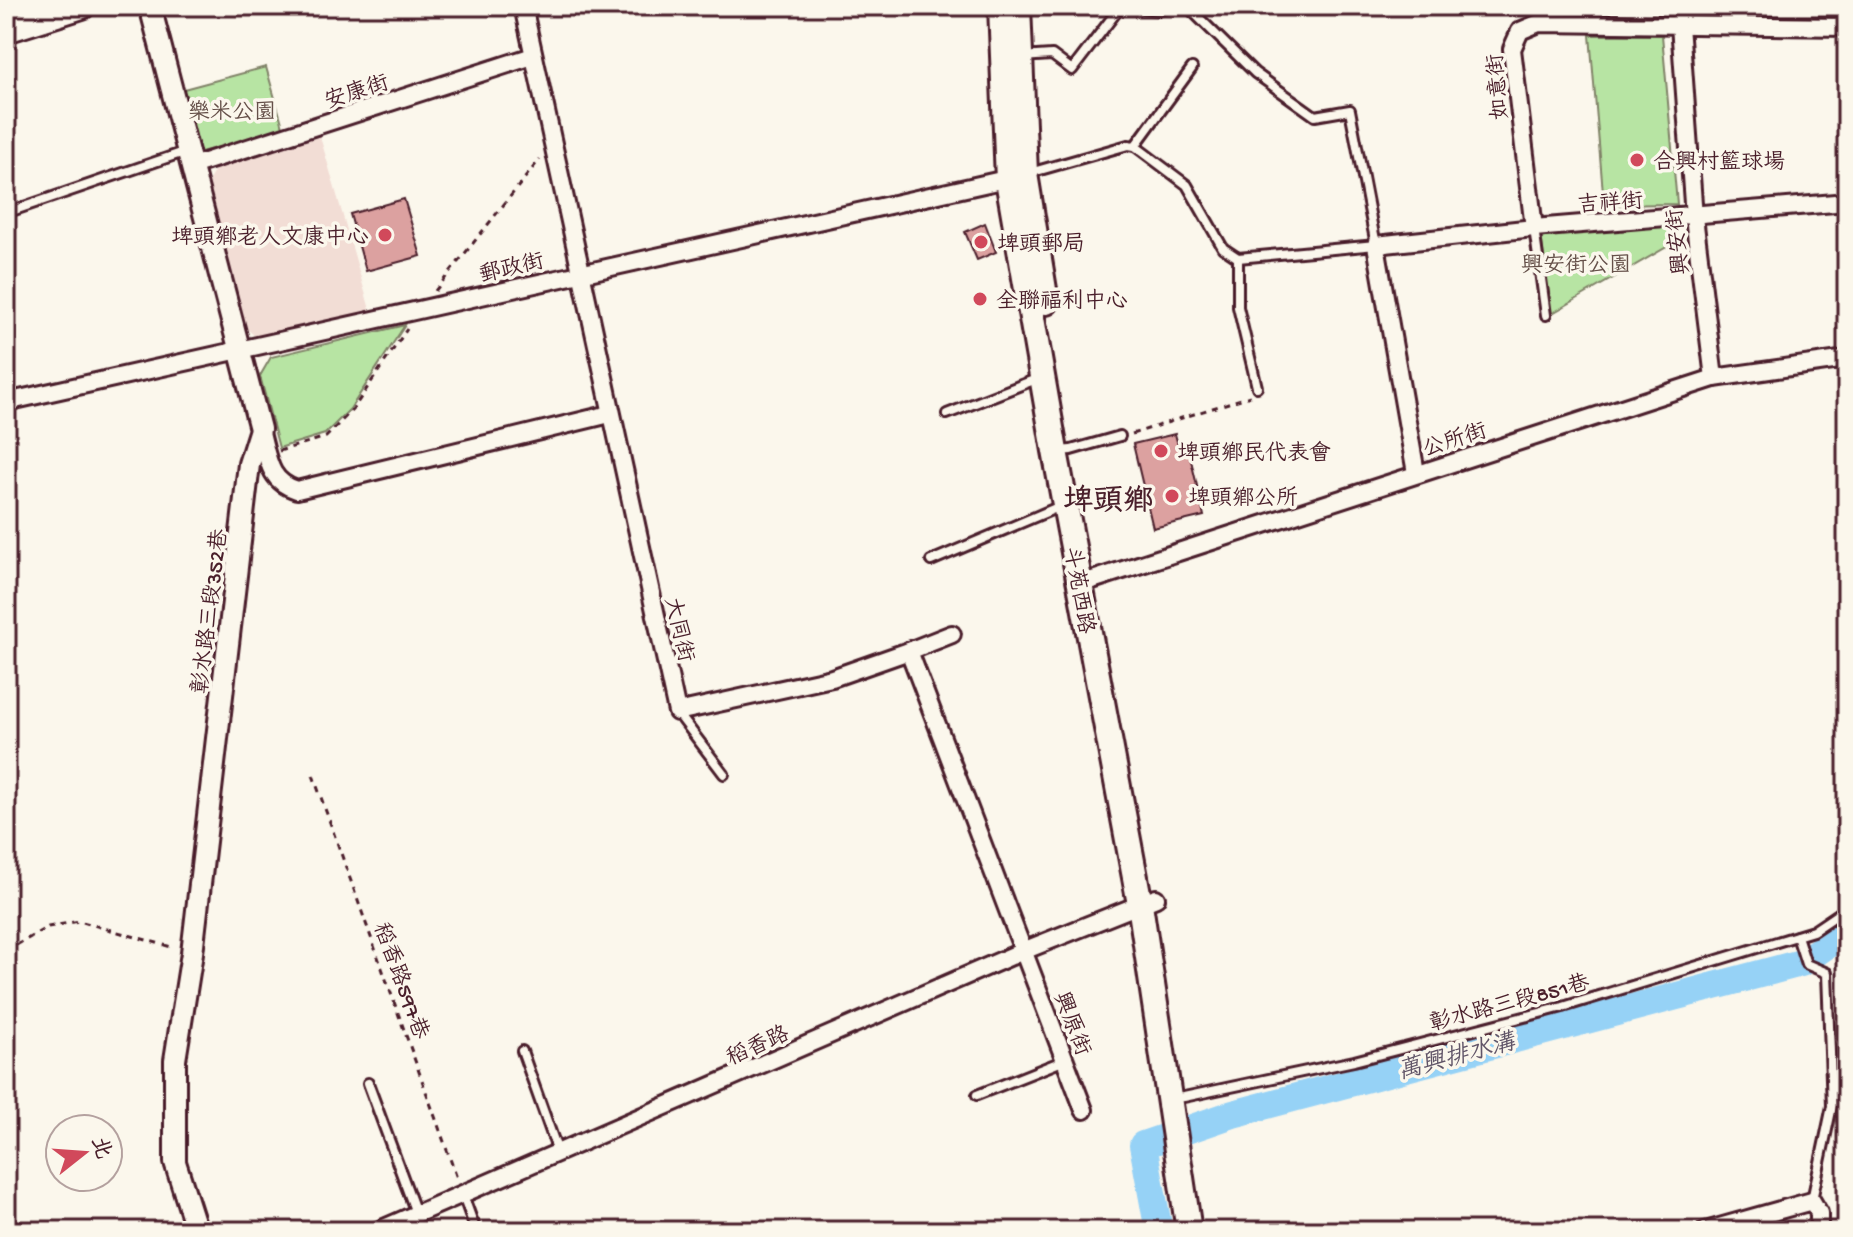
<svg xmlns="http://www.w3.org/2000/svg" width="1853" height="1237" font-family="'Gochi Hand','LXGW WenKai TC',sans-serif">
<rect width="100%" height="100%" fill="#fbf7ec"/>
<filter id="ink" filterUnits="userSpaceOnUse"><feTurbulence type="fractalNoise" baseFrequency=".0125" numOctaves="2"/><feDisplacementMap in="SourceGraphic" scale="16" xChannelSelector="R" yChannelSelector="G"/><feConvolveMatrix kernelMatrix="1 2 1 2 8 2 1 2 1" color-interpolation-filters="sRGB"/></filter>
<g filter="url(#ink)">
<path fill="#f2ddd5" d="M319,133L371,313L261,341L247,329L205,187L219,163Z"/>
<g fill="#b7e4a3" stroke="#808267" stroke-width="2">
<path d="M1590,35H1662L1677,204L1604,205Z"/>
<path d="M266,67L284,130L197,153L180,90Z"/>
<path d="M1675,223L1677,241L1551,314L1541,235Z"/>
<path d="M405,325L350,409L325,434L279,448L260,376L271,357Z"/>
</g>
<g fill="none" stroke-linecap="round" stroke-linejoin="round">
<path stroke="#96d2f6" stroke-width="28" d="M1159,1231L1143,1145L1233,1114L1801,963L1847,931"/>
</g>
<g fill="#dca1a0" stroke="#4a1f2b" stroke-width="2">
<path d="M404,199L421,256L366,271L350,214Z"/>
<path d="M985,223L996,252L977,260L965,232Z"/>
<path d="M1175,434L1178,445L1187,443L1204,516L1153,528L1133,444Z"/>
</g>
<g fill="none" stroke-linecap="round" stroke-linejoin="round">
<g stroke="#4a1f2b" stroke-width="14">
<g id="service">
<path d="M1021,57L1052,55L1072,70L1121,6L1159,10L1176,6"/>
<path d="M1135,146L1192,68"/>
<path d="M1026,174L1128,145L1135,146L1187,185L1223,248L1238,258L1376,245L1350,110L1315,116L1255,73L1187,6"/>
<path d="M6,213L187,151"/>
<path d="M1534,228L1546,315"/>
<path d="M1238,258V307L1257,387"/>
<path d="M947,414L1039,378"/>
<path d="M1059,451L1071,450L1120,436"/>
<path d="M931,561L1063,505"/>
<path d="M677,712L724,774"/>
<path d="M1797,936L1806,964L1827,973L1832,1106L1812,1200"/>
<path d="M522,1051L558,1152"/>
<path d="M368,1083L416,1213"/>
<path d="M977,1095L1065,1060"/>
<path d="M1170,1098L1184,1097L1354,1061L1563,1007L1813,931L1847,908"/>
<path d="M463,1195L476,1231"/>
</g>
</g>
<g stroke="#4a1f2b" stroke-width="22">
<g id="minor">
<path d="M523,6L677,712L832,678L909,651L1084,1110"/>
<path d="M1681,6L1680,25L1694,217L1714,378"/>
<path d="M192,166L533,56"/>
<path d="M1534,228L1512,49L1520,31L1539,23L1847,27"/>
<path d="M6,402L1015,177"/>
<path d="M260,429C268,456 267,481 297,490L610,414"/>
<path d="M1416,473L1376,245L1534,228L1847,202"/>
<path d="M1080,584L1714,378L1847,359"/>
<path d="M909,651L952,634"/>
<path d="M377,1231L1023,951L1156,898"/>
<path d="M1705,1231L1812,1201L1819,1213V1231"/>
</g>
</g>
<g stroke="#4a1f2b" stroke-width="26">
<path id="tertiary" d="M150,6L260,429L249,464L192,953L175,1060V1162L197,1231"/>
</g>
<g stroke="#4a1f2b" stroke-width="30">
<g id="secondary">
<path d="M1001,6L1008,180L1055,451L1140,904L1189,1231"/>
<path d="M1018,6L1025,174L1046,302"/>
<path d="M6,30L82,6"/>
</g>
</g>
<g stroke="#4a1f2b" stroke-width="3" stroke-dasharray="6 6" stroke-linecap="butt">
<path d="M435,291L540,159"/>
<path d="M1132,434L1250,396"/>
<path d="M279,451L326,437L353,409L407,329"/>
<path d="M313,775L458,1181"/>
<path d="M6,951L48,927L79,921L175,948"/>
</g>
<use href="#service" stroke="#fbf7ec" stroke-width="8"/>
<use href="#minor" stroke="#fbf7ec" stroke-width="16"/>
<use href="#tertiary" stroke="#fbf7ec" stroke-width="20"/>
<use href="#secondary" stroke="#fbf7ec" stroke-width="24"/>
</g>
</g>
<g fill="#d1495b" stroke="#fbf7ec" stroke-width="3">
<circle cx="1637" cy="160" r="8"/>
<circle cx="385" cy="235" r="8"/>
<circle cx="981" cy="242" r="8"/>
<circle cx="980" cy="299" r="8"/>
<circle cx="1161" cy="451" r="8"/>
<circle cx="1172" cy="496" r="8"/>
</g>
<g text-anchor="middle" stroke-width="7" stroke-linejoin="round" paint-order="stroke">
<g font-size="22" fill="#4a1f2b" stroke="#fbf7ec">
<text transform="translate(1496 87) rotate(-95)" y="8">如意街</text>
<text transform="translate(356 90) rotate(-18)" y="8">安康街</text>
<text transform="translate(1610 201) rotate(-4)" y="8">吉祥街</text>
<text transform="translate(1676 242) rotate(-96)" y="8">興安街</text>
<text transform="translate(511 266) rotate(-13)" y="8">郵政街</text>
<text transform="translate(1454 438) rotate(-18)" y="8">公所街</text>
<text transform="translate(1081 590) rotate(80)" y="8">斗苑西路</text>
<text transform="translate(208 611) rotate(-83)" y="8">彰水路三段352巷</text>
<text transform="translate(681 629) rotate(77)" y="8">大同街</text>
<text transform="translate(403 980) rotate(70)" y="8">稻香路597巷</text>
<text transform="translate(1509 1001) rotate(-15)" y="8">彰水路三段851巷</text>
<text transform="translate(1074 1023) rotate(69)" y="8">興原街</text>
<text transform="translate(757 1044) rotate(-24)" y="8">稻香路</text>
</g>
<g font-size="22" fill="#655049" stroke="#fbf7ec">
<text x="232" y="118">樂米公園</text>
<text x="1576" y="271">興安街公園</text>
</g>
<g font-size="22" fill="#4a1f2b" stroke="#fbf7ec" text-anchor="start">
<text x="1653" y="168">合興村籃球場</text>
<text x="369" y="243" text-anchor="end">埤頭鄉老人文康中心</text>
<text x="997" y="250">埤頭郵局</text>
<text x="996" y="307">全聯福利中心</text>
<text x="1177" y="459">埤頭鄉民代表會</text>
<text x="1188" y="504">埤頭鄉公所</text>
</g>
<g font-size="24" font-style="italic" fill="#615568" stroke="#fbf7ec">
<text transform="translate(1456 1055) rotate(-15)" y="8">萬興排水溝</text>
</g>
<g font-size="30" font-weight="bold" fill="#4a1f2b" stroke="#fbf7ec">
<text x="1108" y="509">埤頭鄉</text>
</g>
</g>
<rect width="1853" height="1237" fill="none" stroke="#fbf7ec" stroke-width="32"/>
<rect x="16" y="16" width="1821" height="1205" fill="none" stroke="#4a1f2b" stroke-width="3" filter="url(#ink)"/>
<g transform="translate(84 1153) rotate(73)"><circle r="38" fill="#fbf7ec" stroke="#b4a19f" stroke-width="2"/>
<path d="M0-6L14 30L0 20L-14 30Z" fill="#d1495b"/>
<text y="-12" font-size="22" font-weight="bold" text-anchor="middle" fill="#4a1f2b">北</text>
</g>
</svg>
